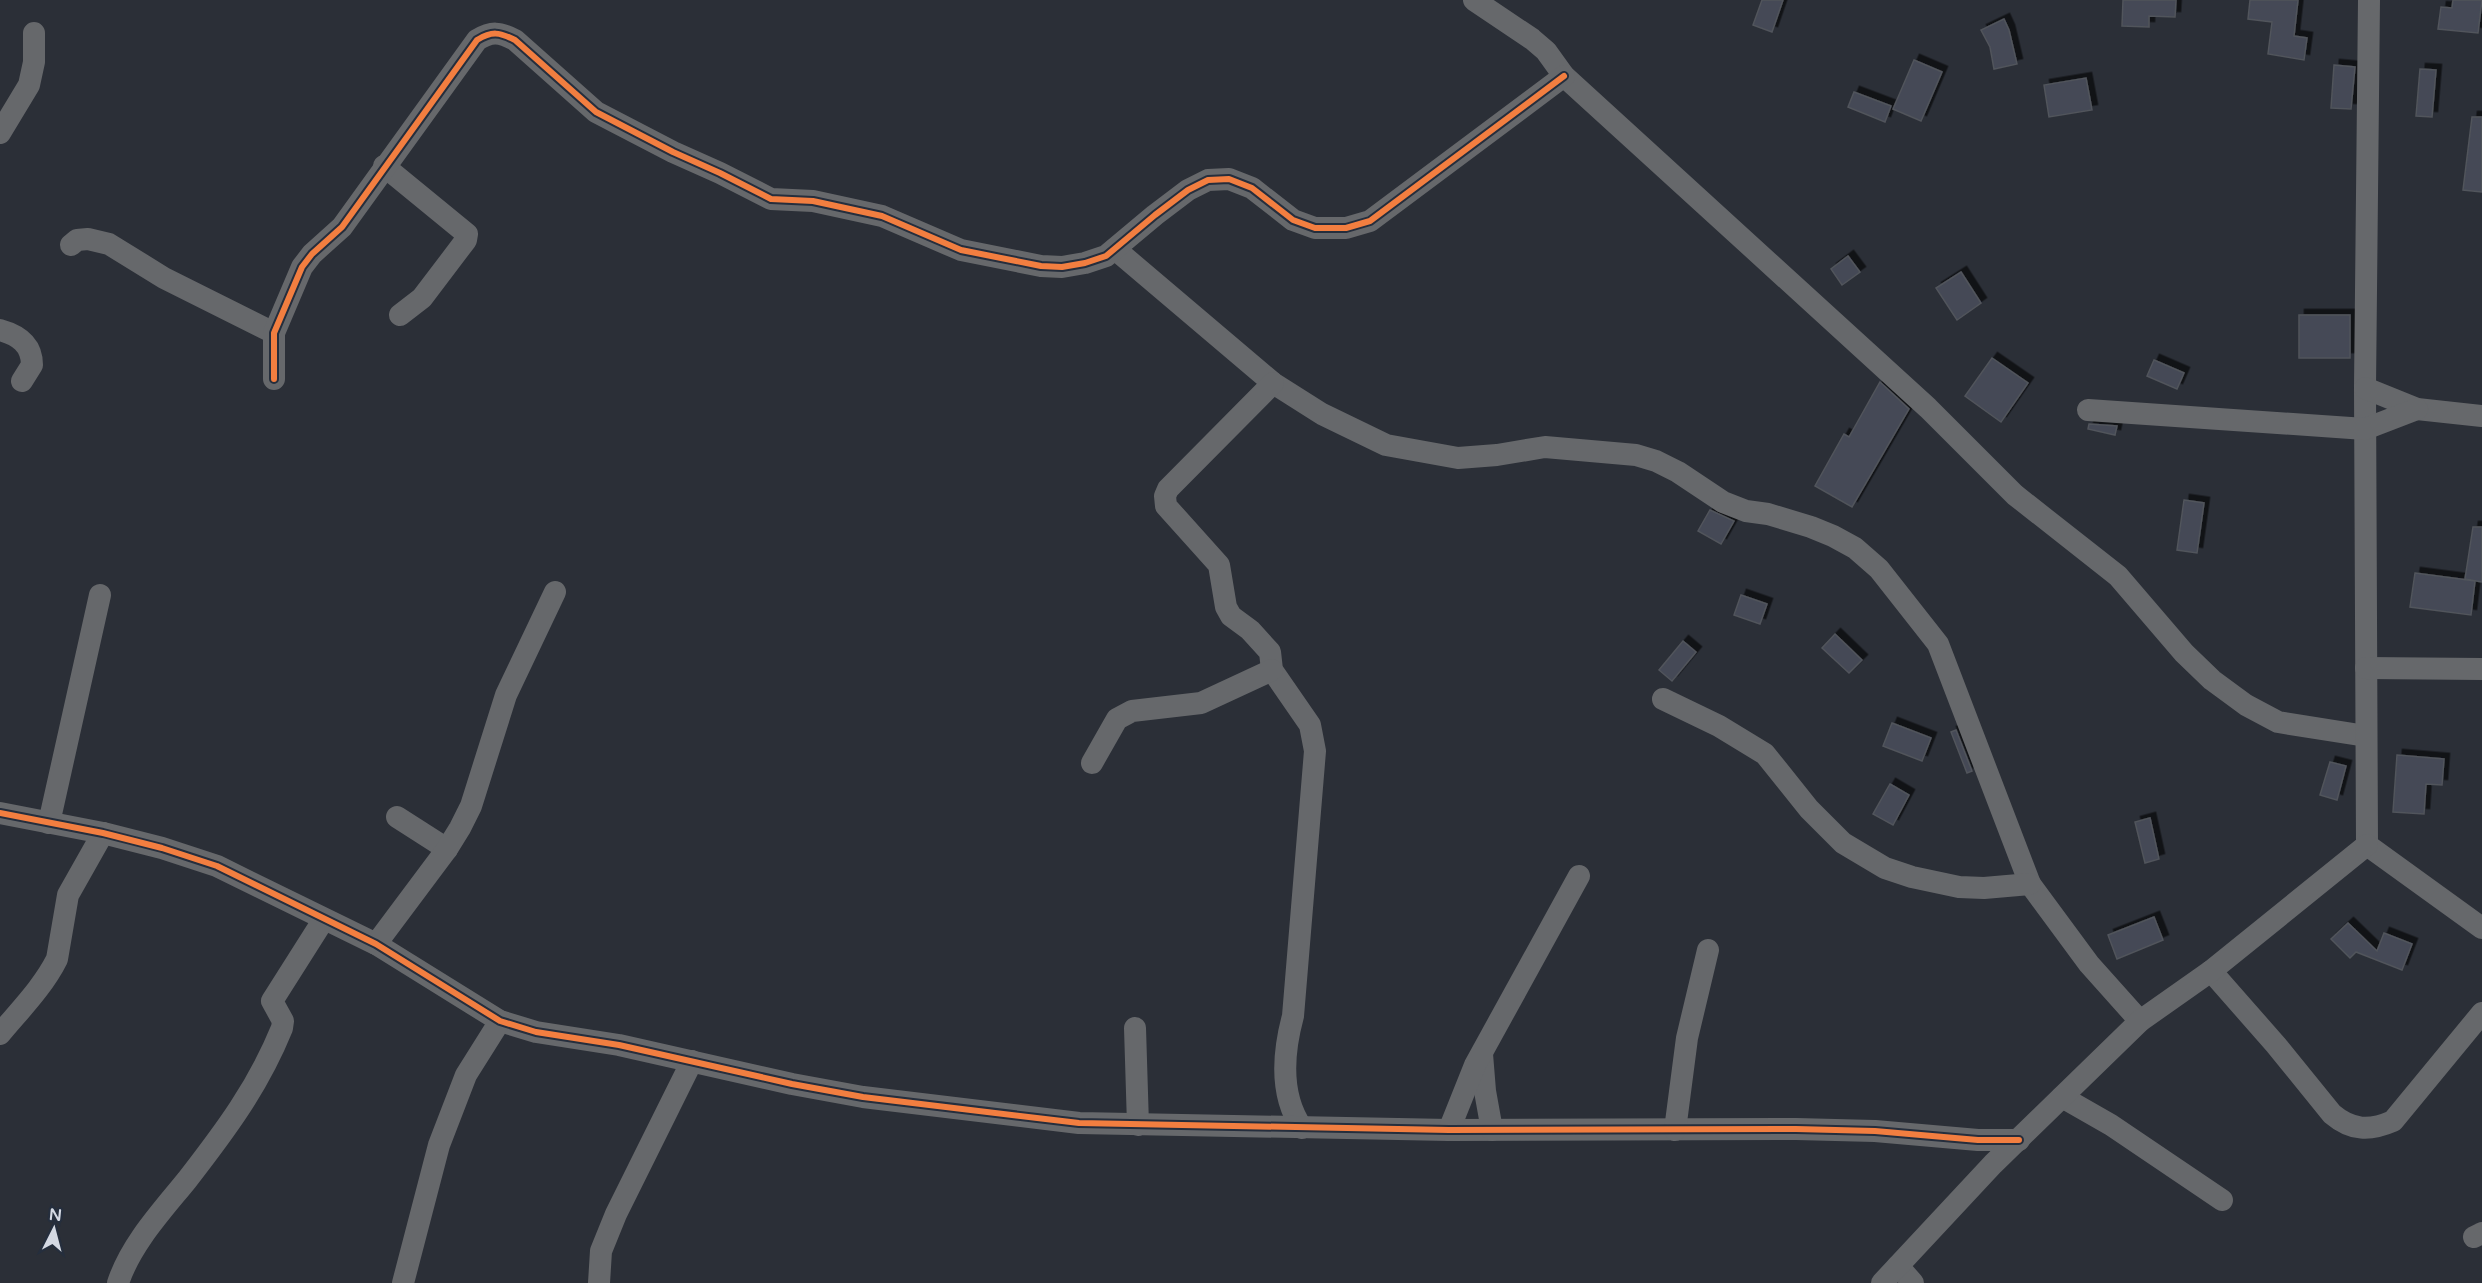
<svg xmlns="http://www.w3.org/2000/svg" width="2482" height="1283" font-family="'Varela Round',sans-serif">
<defs>
<filter id="shadow"><feDropShadow dx="5.5" dy="-5.5" stdDeviation="0" flood-color="#0009"/></filter>
</defs>
<rect width="100%" height="100%" fill="#2b2f37"/>
<g fill="#444a57" stroke="#51545b" stroke-width="1.5" filter="url(#shadow)">
<path d="M1762,0H1783L1772,32L1753,25Z"/>
<path d="M2123,0H2176L2175,17L2149,16V27L2122,26Z"/>
<path d="M2250,0H2298L2294,36L2307,38L2304,60L2268,54L2272,22L2248,19Z"/>
<path d="M2453,0H2482L2478,33L2438,29L2441,7L2452,8Z"/>
<path d="M2004,19L2009,30L2017,64L1994,69L1990,47L1981,30Z"/>
<path d="M1914,60L1942,72L1921,121L1893,109Z"/>
<path d="M2334,65L2355,67L2351,109L2331,108Z"/>
<path d="M2420,69L2436,70L2432,117L2416,116Z"/>
<path d="M2086,78L2092,110L2049,117L2044,85Z"/>
<path d="M1854,92L1891,106L1885,122L1848,107Z"/>
<path d="M2472,117H2482V192L2463,190Z"/>
<path d="M1848,256L1860,272L1842,285L1831,269Z"/>
<path d="M1961,272L1981,303L1957,320L1936,288Z"/>
<rect x="2299" y="315" width="51" height="43"/>
<path d="M1992,358L2028,383L2001,422L1965,396Z"/>
<path d="M2154,360L2184,373L2177,389L2147,376Z"/>
<path d="M1880,382L1909,409L1852,507L1815,486L1844,434L1849,437Z"/>
<path d="M2089,424L2117,426L2115,435L2088,429Z"/>
<path d="M2184,500L2204,503L2197,553L2177,550Z"/>
<path d="M1710,510L1734,521L1721,544L1698,531Z"/>
<path d="M2473,527H2482V582L2465,579Z"/>
<path d="M2415,573L2475,581L2471,615L2410,607Z"/>
<path d="M1741,595L1767,604L1760,624L1734,615Z"/>
<path d="M1835,634L1862,660L1849,673L1822,648Z"/>
<path d="M1683,641L1696,652L1672,681L1659,670Z"/>
<path d="M1892,723L1931,738L1922,761L1883,746Z"/>
<path d="M1956,730L1972,771L1967,773L1951,732Z"/>
<path d="M2397,755L2444,759L2442,785L2426,784L2424,814L2393,812Z"/>
<path d="M2330,762L2346,766L2337,800L2320,795Z"/>
<path d="M1890,784L1909,795L1893,825L1873,814Z"/>
<path d="M2150,818L2159,859L2145,863L2135,822Z"/>
<path d="M2154,917L2163,940L2117,959L2108,935Z"/>
<path d="M2348,923L2377,951L2384,933L2412,944L2402,970L2356,952L2350,958L2331,939Z"/>
</g>
<g fill="none" stroke-linecap="round" stroke-linejoin="round">
<g stroke="#66686b" stroke-width="22">
<path d="M1474,0L1532,39L1546,51L1564,76L1928,408L2015,495L2118,576L2184,653L2212,680L2246,705L2278,722L2366,736"/>
<path d="M2369,0L2365,388L2367,845L2482,928"/>
<path d="M0,133L29,85L34,62V33"/>
<path d="M384,166L467,234L466,240L422,298L400,315"/>
<path d="M71,245L77,240L88,239L109,244L164,278L274,333"/>
<path d="M1115,249L1273,383L1322,414L1386,445L1458,458L1497,455L1545,447L1636,455L1656,461L1678,472L1723,502L1746,511L1768,514L1811,527L1833,536L1855,548L1879,569L1938,644L2030,884L2089,964L2140,1021"/>
<path d="M0,330C18,335 32,344 32,365L22,381"/>
<path d="M274,379V333L302,267L312,254L342,227L477,40C492,31 499,32 515,40L596,112L673,152L720,173L771,199L813,201L882,216L961,250L1041,266L1062,267L1085,263L1106,256L1155,215L1188,190L1208,180L1229,179L1252,188L1293,220L1315,228H1346L1370,221L1564,76"/>
<path d="M1273,383L1168,489L1165,496L1166,506L1219,565L1226,607L1231,616L1250,630L1270,652L1272,670L1310,725L1315,751L1293,1016C1283,1053 1280,1096 1302,1128"/>
<path d="M2365,388L2417,409L2482,416"/>
<path d="M2088,410L2365,429L2417,409"/>
<path d="M2366,668L2482,669"/>
<path d="M1663,699L1719,726L1765,754L1809,809L1843,843L1885,868L1912,877L1959,887L1984,888L2030,884"/>
<path d="M1092,763L1117,719L1132,711L1201,703L1272,670"/>
<path d="M0,813L103,833L162,848L217,866L376,944L500,1021L536,1032L619,1045L792,1084L863,1097L1079,1123L1449,1130L1796,1129L1875,1131L1978,1140H2019"/>
<path d="M397,817L447,849"/>
<path d="M49,823L100,595"/>
<path d="M376,944L447,849L460,828L471,806L506,695L555,592"/>
<path d="M2211,971L2276,1045L2332,1114C2352,1131 2370,1131 2393,1121L2482,1013"/>
<path d="M1135,1028L1138,1125"/>
<path d="M0,1034C20,1010 43,987 57,959L68,895L103,833"/>
<path d="M1482,1054L1485,1091L1492,1130"/>
<path d="M2062,1097L2111,1125L2222,1200"/>
<path d="M1449,1130L1475,1065L1579,876"/>
<path d="M1675,1130L1687,1038L1708,950"/>
<path d="M2474,1237L2482,1233"/>
<path d="M1898,1266L1913,1283"/>
<path d="M118,1283C131,1244 161,1212 187,1180C225,1131 258,1087 282,1028L283,1021L272,1001L324,919"/>
<path d="M403,1283L439,1145L466,1075L500,1021"/>
<path d="M599,1283L601,1251L616,1214L692,1061"/>
<path d="M1882,1283L1993,1164L2140,1021L2211,971L2367,845"/>
</g>
<g stroke="#252e3d" stroke-width="10">
<g id="cycleway">
<path d="M274,379V333L302,267L312,254L342,227L477,40C492,31 499,32 515,40L596,112L673,152L720,173L771,199L813,201L882,216L961,250L1041,266L1062,267L1085,263L1106,256L1155,215L1188,190L1208,180L1229,179L1252,188L1293,220L1315,228H1346L1370,221L1564,76"/>
<path d="M0,813L103,833L162,848L217,866L376,944L500,1021L536,1032L619,1045L792,1084L863,1097L1079,1123L1449,1130L1796,1129L1875,1131L1978,1140H2019"/>
</g>
</g>
<use href="#cycleway" stroke="#f27e40" stroke-width="6"/>
</g>
<g transform="translate(54 1229) rotate(6)" stroke="#252e3d" stroke-width="4.5" paint-order="stroke">
<path d="M0-4.5L10 22L0 15L-10 22Z" fill="#d4d9e3"/>
<text y="-9" font-size="16" font-weight="bold" text-anchor="middle" fill="#d4d9e3">N</text>
</g>
</svg>
